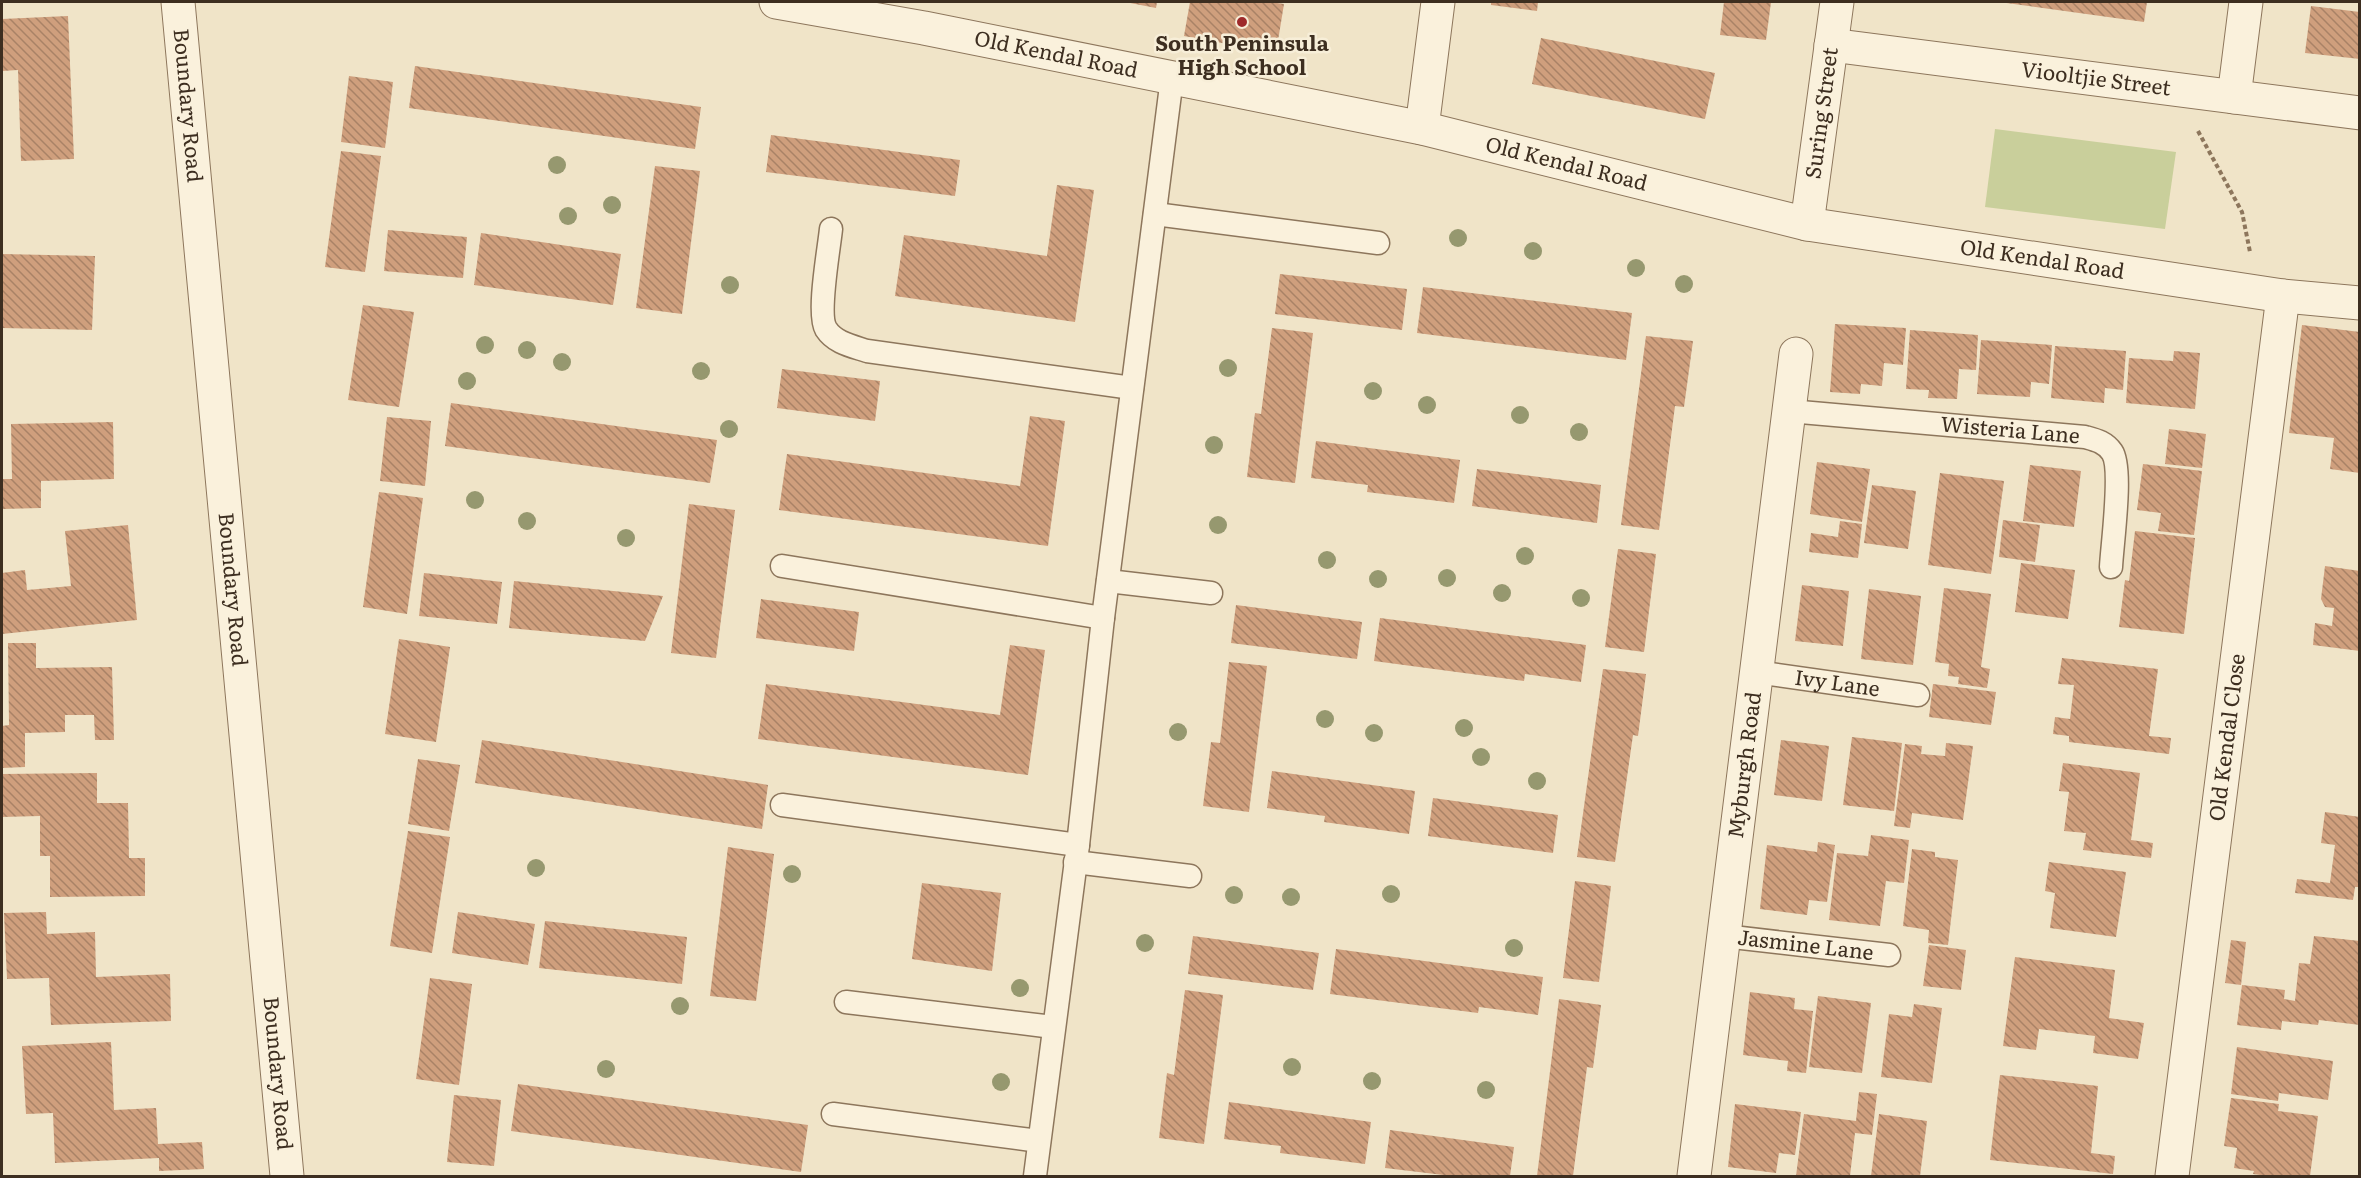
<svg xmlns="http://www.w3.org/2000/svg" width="2361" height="1178" font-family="Literata,serif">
<defs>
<pattern id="building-back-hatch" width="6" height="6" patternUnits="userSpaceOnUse" patternTransform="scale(1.5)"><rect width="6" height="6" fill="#cf9f7d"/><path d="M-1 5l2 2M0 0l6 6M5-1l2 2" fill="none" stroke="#a98266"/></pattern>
</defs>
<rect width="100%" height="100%" fill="#f0e4c8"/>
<path fill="#c9cf9b" d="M1995,129L2176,152L2165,229L1985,207Z"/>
<g fill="url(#building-back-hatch)">
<path d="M1125,2H1157L1156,8Z"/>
<path d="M1190,2H1270L1284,4L1276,53L1184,36Z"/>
<path d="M1491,2H1538L1537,11L1491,5Z"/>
<path d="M1724,2H1771L1766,40L1720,35Z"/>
<path d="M1999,2H2147L2144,22Z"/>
<path d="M2311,6L2360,12V59L2305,53Z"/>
<path d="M68,16L74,159L21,161L18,70L2,71V19Z"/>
<path d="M1541,38L1715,73L1705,119L1532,84Z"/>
<path d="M415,66L701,107L695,149L409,108Z"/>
<path d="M349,76L393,82L385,148L341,142Z"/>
<path d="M771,135L960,160L955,196L766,172Z"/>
<path d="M341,151L381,156L365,272L325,267Z"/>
<path d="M655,166L700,171L682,314L636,308Z"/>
<path d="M1057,185L1094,190L1075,322L895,296L904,235L1047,256Z"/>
<path d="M388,230L467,237L463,278L384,271Z"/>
<path d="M481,233L621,254L613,305L474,285Z"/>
<path d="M2,254L95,256L92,330L2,328Z"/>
<path d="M1280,274L1407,289L1402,330L1275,314Z"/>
<path d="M1423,287L1632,313L1626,360L1417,333Z"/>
<path d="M363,305L414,312L399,407L348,400Z"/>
<path d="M1835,324L1906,328L1903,365L1884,363L1882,386L1861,384L1860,394L1830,392Z"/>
<path d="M2302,325L2360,332V473L2330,469L2334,438L2289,433Z"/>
<path d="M1272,328L1313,333L1295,483L1247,477L1255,413L1261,414Z"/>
<path d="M1910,330L1978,335L1976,370L1959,369L1957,399L1928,398L1929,390L1906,389Z"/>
<path d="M1646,336L1693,341L1684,407L1675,406L1659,530L1621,525Z"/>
<path d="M1981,340L2052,345L2049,384L2031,382L2030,397L1977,394Z"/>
<path d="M2055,346L2126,351L2123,390L2105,388L2104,403L2051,398Z"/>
<path d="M2174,351L2200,353L2195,409L2126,403L2129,358L2173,361Z"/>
<path d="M782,369L880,381L875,421L777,408Z"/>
<path d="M451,403L717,440L710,483L445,446Z"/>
<path d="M1030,416L1065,421L1048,546L779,510L787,454L1020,486Z"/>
<path d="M387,417L431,421L425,486L380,481Z"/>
<path d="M113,422L114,479L41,481V508L2,509V479H12L11,424Z"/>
<path d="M2169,429L2206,434L2202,468L2165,464Z"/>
<path d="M1316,441L1460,460L1454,503L1367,492L1368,485L1311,478Z"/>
<path d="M1817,462L1870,469L1862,522L1810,514Z"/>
<path d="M2143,464L2202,471L2194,535L2158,531L2161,513L2137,510Z"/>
<path d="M2030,465L2081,471L2074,527L2023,521Z"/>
<path d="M1477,469L1601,485L1597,523L1472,506Z"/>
<path d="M1940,473L2004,481L1991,574L1928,565Z"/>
<path d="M1872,485L1916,491L1908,549L1864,543Z"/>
<path d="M379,492L423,498L407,614L363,607Z"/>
<path d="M689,504L735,510L716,658L671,653Z"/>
<path d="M2003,520L2040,525L2035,562L1999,557Z"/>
<path d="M1840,521L1862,524L1858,558L1809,552L1811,533L1838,537Z"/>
<path d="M128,525L137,620L2,634V573L25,570L27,590L71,586L65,531Z"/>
<path d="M2135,531L2195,538L2184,634L2119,627L2125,580L2129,581Z"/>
<path d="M1618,549L1656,554L1644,652L1605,647Z"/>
<path d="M2021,563L2075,570L2068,619L2015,612Z"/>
<path d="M2325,566L2360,571V651L2313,645L2315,623L2332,626L2334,608L2325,607L2321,599Z"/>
<path d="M424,573L502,582L497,624L419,616Z"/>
<path d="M514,581L663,596L645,641L509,628Z"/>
<path d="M1802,585L1849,591L1843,646L1795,641Z"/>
<path d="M1944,588L1991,594L1981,667L1990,669L1987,688L1958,684L1959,677L1948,676L1949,664L1935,662Z"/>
<path d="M1869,589L1921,596L1913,665L1861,659Z"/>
<path d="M761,599L859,612L854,651L756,638Z"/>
<path d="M1236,605L1362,622L1357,659L1231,643Z"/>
<path d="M1380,618L1586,645L1581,682L1525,674L1524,681L1374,661Z"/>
<path d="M399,639L450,647L436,742L385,734Z"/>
<path d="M8,643H36V668L112,667L114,740H95L94,715H65V732L25,733V767L2,768V726L9,725Z"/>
<path d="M1010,645L1045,650L1028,775L758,739L766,684L1000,715Z"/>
<path d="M2062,658L2158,669L2149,736L2171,738L2169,754L2069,742V736L2053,734L2055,717L2070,719L2074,685L2058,684Z"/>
<path d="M1229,662L1267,666L1249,812L1203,806L1211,742L1220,743Z"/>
<path d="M1603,669L1646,674L1638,736L1633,735L1615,862L1577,857Z"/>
<path d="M1933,684L1996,692L1991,725L1929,717Z"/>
<path d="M1852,737L1902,743L1894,811L1843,805Z"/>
<path d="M482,740L768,785L762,829L475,783Z"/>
<path d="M1781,740L1829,746L1822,801L1774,795Z"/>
<path d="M1946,743L1973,746L1963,820L1912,813L1910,828L1894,826L1905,744L1922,746L1921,754L1945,756Z"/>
<path d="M418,759L460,765L449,831L408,824Z"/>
<path d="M2063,763L2140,773L2131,840L2153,843L2151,858L2083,850L2086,833L2064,831L2069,792L2059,791Z"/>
<path d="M1272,771L1415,791L1409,834L1324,822L1325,816L1267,808Z"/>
<path d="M97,773V803H128L129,858H145V896L50,897V856H40V816L2,817V774Z"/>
<path d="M1433,798L1558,815L1553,853L1428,836Z"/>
<path d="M2325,812L2360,817V887H2355L2353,900L2295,893L2297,879L2330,883L2335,845L2321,843Z"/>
<path d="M408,831L450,837L432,953L390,946Z"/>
<path d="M1871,835L1909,840L1904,883L1886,881L1880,926L1829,920L1837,853L1868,856Z"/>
<path d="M1818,842L1835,845L1827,902L1809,900L1807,915L1760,909L1767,845L1817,852Z"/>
<path d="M728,847L774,854L756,1001L710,996Z"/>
<path d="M1912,849L1935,852V857L1958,860L1948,945L1928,943L1929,930L1903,926Z"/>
<path d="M2049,862L2126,872L2116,937L2050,928L2055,893L2045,891Z"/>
<path d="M1575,881L1611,886L1599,982L1563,978Z"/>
<path d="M922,883L1001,893L992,971L912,959Z"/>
<path d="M46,912L47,934L95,932L96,977L170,974L171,1021L51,1025L49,978L7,979L4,913Z"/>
<path d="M458,912L535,924L528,965L452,953Z"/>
<path d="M545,921L687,937L682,984L539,968Z"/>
<path d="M1193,936L1319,953L1313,990L1188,974Z"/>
<path d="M2314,936L2360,941V1025L2319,1020L2318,1025L2282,1021L2281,1030L2237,1025L2242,985L2285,990L2284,999L2295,1001L2299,963L2310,964Z"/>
<path d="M2231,940L2246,942L2241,985L2225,983Z"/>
<path d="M1929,945L1966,950L1961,990L1923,986Z"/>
<path d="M1336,949L1543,977L1538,1015L1479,1007L1478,1013L1330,994Z"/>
<path d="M2015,957L2115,970L2109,1018L2144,1023L2138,1059L2093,1053L2095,1036L2039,1029L2036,1050L2003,1046Z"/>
<path d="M430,978L472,984L459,1085L416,1079Z"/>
<path d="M1185,990L1223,995L1204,1144L1159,1138L1167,1073L1174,1075Z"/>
<path d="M1750,992L1795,998L1794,1009L1813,1011L1806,1073L1787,1071L1788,1061L1743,1055Z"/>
<path d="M1818,996L1871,1003L1862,1073L1809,1067Z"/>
<path d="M1559,999L1601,1005L1593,1068L1587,1067L1573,1176H1537Z"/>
<path d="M1914,1004L1942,1008L1932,1083L1881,1077L1889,1014L1912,1017Z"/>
<path d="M111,1042L114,1110L156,1108L158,1144L202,1142L204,1169L159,1171V1158L55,1163L53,1113L26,1114L22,1046Z"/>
<path d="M2237,1047L2333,1061L2328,1100L2279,1093L2278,1101L2231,1094Z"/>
<path d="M2000,1075L2098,1086L2091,1153L2115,1156L2113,1174L1990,1160Z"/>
<path d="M518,1084L808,1125L801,1172L511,1131Z"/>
<path d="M1859,1092L1877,1094L1872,1135L1855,1133L1850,1176H1796L1804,1114L1856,1121Z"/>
<path d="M454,1095L501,1100L494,1166L447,1162Z"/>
<path d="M2231,1098L2279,1104L2278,1111L2318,1116L2310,1176H2268L2253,1174L2254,1171L2234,1168L2237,1148L2224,1146Z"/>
<path d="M1229,1102L1371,1122L1365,1164L1280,1153L1281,1146L1224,1139Z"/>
<path d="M1735,1104L1801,1112L1795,1155L1779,1153L1776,1173L1728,1167Z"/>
<path d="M1879,1114L1927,1121L1920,1176H1871Z"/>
<path d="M1390,1130L1514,1147L1510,1176H1452L1385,1168Z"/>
</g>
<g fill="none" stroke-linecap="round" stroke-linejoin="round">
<g stroke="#8d765c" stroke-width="25">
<g id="service">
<path d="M1155,214L1378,243"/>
<path d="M831,229C829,249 817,314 826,329C835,343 852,346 867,351L1132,388"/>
<path id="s1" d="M1789,411L2085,437C2096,440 2105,442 2112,452C2123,468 2112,545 2111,567"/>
<path d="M782,566L1103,618"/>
<path d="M1108,581L1211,593"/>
<path id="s2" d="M1756,672L1918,695"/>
<path d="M782,805L1078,845"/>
<path d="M1075,862L1190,876"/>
<path id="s3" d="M1724,936L1889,955"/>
<path d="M846,1002L1053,1027"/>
<path d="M833,1114L1039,1141"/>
<path d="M1035,1176L1078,845L1103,618L1172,78"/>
</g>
</g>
<g stroke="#8d765c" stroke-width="35">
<g id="minor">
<path id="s4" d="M776,2L924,28L1422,128L1807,224L2283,296L2360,303"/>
<path id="s5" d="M1831,45L2360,113"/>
<path d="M2234,97L2246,2"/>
<path d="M1422,128L1438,2"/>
<path id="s6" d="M1807,224L1837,2"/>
<path id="s7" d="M1694,1176L1796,354"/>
<path id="s8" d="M2172,1176L2283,296"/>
</g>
</g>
<g stroke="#8d765c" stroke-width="35">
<g id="tertiary">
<path id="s9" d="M178,2L287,1176"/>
</g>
</g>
<path stroke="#8d765c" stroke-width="4" stroke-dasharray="4.5 3" stroke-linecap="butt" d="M2198,131L2242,212L2250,252"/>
<use href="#service" stroke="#faf1dc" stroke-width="22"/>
<use href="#minor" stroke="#faf1dc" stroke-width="33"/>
<use href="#tertiary" stroke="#faf1dc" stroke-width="33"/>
</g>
<g fill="#96986f">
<circle cx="557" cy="165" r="9"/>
<circle cx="612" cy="205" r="9"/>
<circle cx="568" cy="216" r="9"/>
<circle cx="1458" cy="238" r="9"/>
<circle cx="1533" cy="251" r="9"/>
<circle cx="1636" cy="268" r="9"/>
<circle cx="1684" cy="284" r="9"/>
<circle cx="730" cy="285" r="9"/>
<circle cx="485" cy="345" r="9"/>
<circle cx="527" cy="350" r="9"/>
<circle cx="562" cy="362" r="9"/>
<circle cx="1228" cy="368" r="9"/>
<circle cx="701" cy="371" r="9"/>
<circle cx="467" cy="381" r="9"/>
<circle cx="1373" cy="391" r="9"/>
<circle cx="1427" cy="405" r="9"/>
<circle cx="1520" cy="415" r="9"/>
<circle cx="729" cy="429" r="9"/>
<circle cx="1579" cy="432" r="9"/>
<circle cx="1214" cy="445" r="9"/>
<circle cx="475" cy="500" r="9"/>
<circle cx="527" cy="521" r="9"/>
<circle cx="1218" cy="525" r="9"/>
<circle cx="626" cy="538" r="9"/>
<circle cx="1525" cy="556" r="9"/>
<circle cx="1327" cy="560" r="9"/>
<circle cx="1447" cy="578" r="9"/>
<circle cx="1378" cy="579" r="9"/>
<circle cx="1502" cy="593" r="9"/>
<circle cx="1581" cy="598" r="9"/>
<circle cx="1325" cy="719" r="9"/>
<circle cx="1464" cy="728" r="9"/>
<circle cx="1178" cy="732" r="9"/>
<circle cx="1374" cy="733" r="9"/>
<circle cx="1481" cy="757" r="9"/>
<circle cx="1537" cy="781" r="9"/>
<circle cx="536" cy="868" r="9"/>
<circle cx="792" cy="874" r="9"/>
<circle cx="1391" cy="894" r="9"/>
<circle cx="1234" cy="895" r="9"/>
<circle cx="1291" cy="897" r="9"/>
<circle cx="1145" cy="943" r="9"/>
<circle cx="1514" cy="948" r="9"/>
<circle cx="1020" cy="988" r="9"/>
<circle cx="680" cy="1006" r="9"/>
<circle cx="1292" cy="1067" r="9"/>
<circle cx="606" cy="1069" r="9"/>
<circle cx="1372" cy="1081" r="9"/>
<circle cx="1001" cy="1082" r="9"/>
<circle cx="1486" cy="1090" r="9"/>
</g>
<circle fill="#9e2a2b" stroke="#f7eed8" stroke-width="2" cx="1242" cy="22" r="6"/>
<g text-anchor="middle" stroke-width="5" stroke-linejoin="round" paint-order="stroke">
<g font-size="21" font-weight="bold" fill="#3d2e20" stroke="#f7eed8">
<text x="1242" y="51">South Peninsula<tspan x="1242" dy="24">High School</tspan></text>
</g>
<g font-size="21" fill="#3d2e20" stroke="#f7eed8">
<text dy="7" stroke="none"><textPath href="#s4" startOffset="285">Old Kendal Road</textPath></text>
<text dy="7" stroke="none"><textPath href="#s5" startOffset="267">Viooltjie Street</textPath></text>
<text dy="7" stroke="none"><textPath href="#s9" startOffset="104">Boundary Road</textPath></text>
<text dy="7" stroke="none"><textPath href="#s6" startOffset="112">Suring Street</textPath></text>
<text dy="7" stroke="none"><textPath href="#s4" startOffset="807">Old Kendal Road</textPath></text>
<text dy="7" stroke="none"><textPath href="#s4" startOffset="1293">Old Kendal Road</textPath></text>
<text dy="7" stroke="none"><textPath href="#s1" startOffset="222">Wisteria Lane</textPath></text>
<text dy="7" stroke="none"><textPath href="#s9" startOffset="590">Boundary Road</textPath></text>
<text dy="7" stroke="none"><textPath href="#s2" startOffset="82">Ivy Lane</textPath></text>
<text dy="7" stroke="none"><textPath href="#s8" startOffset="442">Old Kendal Close</textPath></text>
<text dy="7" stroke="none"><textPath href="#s7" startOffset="414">Myburgh Road</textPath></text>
<text dy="7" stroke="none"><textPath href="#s3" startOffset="82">Jasmine Lane</textPath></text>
<text dy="7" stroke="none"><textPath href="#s9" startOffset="1076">Boundary Road</textPath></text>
</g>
</g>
<rect width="2361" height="1178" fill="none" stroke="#3d2e20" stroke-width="6"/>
</svg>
